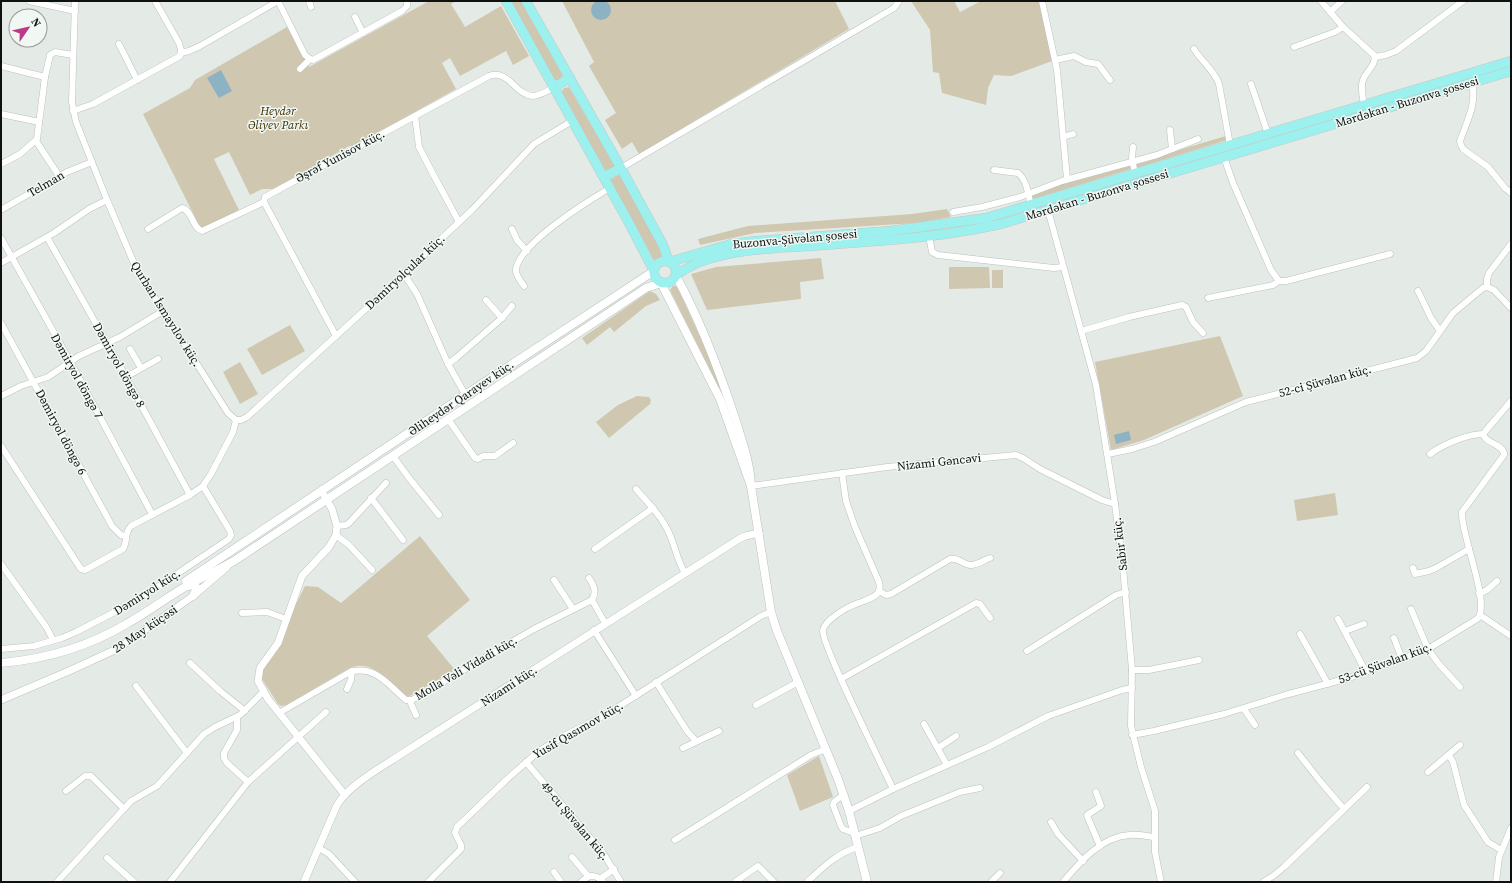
<svg xmlns="http://www.w3.org/2000/svg" width="1512" height="883" font-family="'Source Serif 4',serif">
<rect width="100%" height="100%" fill="#e4ebe6"/>
<g fill="#cfc7af">
<path d="M429,1H456L451,4L465,27L501,6L529,56L513,65L506,51L460,76L450,58L442,63L456,89L352,147L349,146L275,189H262L250,195L229,152L214,159L239,210L201,229L143,114L190,88L195,80L287,27L309,67Z"/>
<path d="M510,1H521L563,75L560,80H554Z"/>
<path d="M562,1H835L849,29L639,154L632,142L622,149L605,120L616,113L589,66L594,62Z"/>
<path d="M911,1H954L960,12L981,1H1040L1052,61L1011,76L994,75L988,88L986,105L942,93L939,73L933,72L930,30Z"/>
<path d="M569,87L615,166L605,171L561,92L564,88Z"/>
<path d="M1226,136L1227,140L1137,168L1135,163Z"/>
<path d="M1130,164L1131,169L1033,199L1032,194L1061,184Z"/>
<path d="M620,174L663,255L659,259L654,260L610,180Z"/>
<path d="M947,209L951,217L916,223L755,233L700,245L698,239L748,226L912,214Z"/>
<path d="M821,258L824,279L800,282L801,299L707,310L691,274L716,267Z"/>
<path d="M949,267H989L990,288L949,289Z"/>
<rect x="992" y="270" width="11" height="18"/>
<path d="M673,286H677L722,385L719,388L670,290Z"/>
<path d="M650,291L656,294L660,300L646,306L614,332L610,327L587,345L582,338Z"/>
<path d="M290,325L305,351L262,375L247,349Z"/>
<path d="M1220,336L1243,396L1144,440L1111,450L1095,362Z"/>
<path d="M240,362L258,394L240,404L223,372Z"/>
<path d="M637,396L649,397L651,400L650,404L609,438L596,422L618,405Z"/>
<path d="M1335,493L1338,515L1297,521L1294,500Z"/>
<path d="M420,536L470,600L427,636L455,670L408,697L405,696C389,682 371,657 348,669L286,705L281,706L278,704L262,679L261,674L305,586L318,587L341,603Z"/>
<path d="M819,756L833,797L800,811L787,775Z"/>
</g>
<g fill="#8cb2c4">
<circle cx="601" cy="10" r="10"/>
<path d="M221,70L232,91L219,98L207,78Z"/>
<path d="M1129,431L1131,440L1116,444L1114,435Z"/>
</g>
<g fill="none" stroke-linecap="round" stroke-linejoin="round">
<g stroke="#bbc1bd" stroke-width="7">
<g id="minor">
<path d="M29,1L75,11"/>
<path d="M75,1L72,102L76,122L107,200L136,268L228,413L236,420"/>
<path d="M278,1L305,55L310,59L313,60L402,11L407,6V1"/>
<path d="M309,1L311,7"/>
<path d="M1042,1L1057,70L1067,179"/>
<path d="M1321,1L1343,27L1374,55C1377,65 1366,71 1363,80C1360,88 1363,97 1364,105"/>
<path d="M1330,12L1342,1"/>
<path d="M355,17L363,33"/>
<path d="M119,44L137,80"/>
<path d="M1294,47L1335,32L1343,27"/>
<path d="M1194,49C1202,62 1214,70 1219,84L1230,145"/>
<path d="M181,53L189,51L200,46L278,1"/>
<path d="M1375,57L1386,55L1396,51L1463,1"/>
<path d="M1055,60L1074,56L1086,62L1098,64L1110,80"/>
<path d="M1,66L45,77"/>
<path d="M300,69L310,59"/>
<path d="M1472,83C1477,104 1467,121 1460,141L1461,145L1463,149L1488,167L1505,188L1511,193"/>
<path d="M1251,84L1268,134"/>
<path d="M73,111L93,104L180,56L181,50L179,43L155,1"/>
<path d="M1,114L39,122"/>
<path d="M415,116L419,147L433,174L459,222"/>
<path d="M1170,130L1172,149"/>
<path d="M1063,137L1073,134"/>
<path d="M36,141L59,176"/>
<path d="M1133,147L1132,158L1135,174"/>
<path d="M1224,157L1233,183L1271,270L1279,281H1286L1390,254"/>
<path d="M1,164L20,154L37,139L45,77L50,55L55,52L73,55"/>
<path d="M621,168L894,8L899,1"/>
<path d="M994,170L1018,173C1027,180 1028,195 1031,205"/>
<path d="M1,210L67,172L92,162"/>
<path d="M1048,210L1096,385L1115,504L1123,567L1132,670L1131,726L1141,767L1155,811V852L1161,882"/>
<path d="M953,212L982,207L1020,197L1062,181L1157,155L1198,139"/>
<path d="M148,229L182,208C193,211 192,228 202,231L264,202"/>
<path d="M512,229L517,240L527,251"/>
<path d="M929,236L932,252L938,255L1054,268L1063,267"/>
<path d="M47,237L126,377L190,495"/>
<path d="M1,238L71,363L152,514"/>
<path d="M1,263L54,233L89,209L107,200"/>
<path d="M404,274L417,294L448,364L465,394"/>
<path d="M524,286C521,281 515,275 516,269C520,243 588,201 610,188"/>
<path d="M1487,287V279L1489,273L1511,244"/>
<path d="M1418,291L1431,318L1440,331"/>
<path d="M1208,298L1273,285L1279,281"/>
<path d="M486,300L502,318"/>
<path d="M1,323L112,526L121,535L125,536"/>
<path d="M1081,331L1129,317L1182,305L1186,307L1193,322L1203,333"/>
<path d="M336,336L264,202L265,197L489,76C509,69 515,95 533,96C540,96 547,91 553,88"/>
<path d="M130,349L141,368"/>
<path d="M448,364L456,358L502,318L512,306"/>
<path d="M126,377L158,359"/>
<path d="M1,396L21,386L48,377L79,356L120,337L163,311"/>
<path d="M448,419L475,458L478,459L483,456H495L513,443"/>
<path d="M236,420H241L247,417L380,296L472,210L534,144L572,121"/>
<path d="M1,446L79,566L81,569L85,570L123,549C128,541 124,533 131,526L190,495L203,486L211,474L233,432L236,420"/>
<path d="M1108,454L1132,449L1154,442L1246,402L1417,358L1426,351L1453,313L1483,288L1487,287L1494,290L1511,308"/>
<path d="M1430,454C1442,445 1467,434 1483,434"/>
<path d="M393,456L409,478L439,515"/>
<path d="M842,473L846,501L855,527L879,582C880,586 880,590 878,593C873,599 863,601 856,604C847,607 825,620 823,630C820,642 884,769 893,789"/>
<path d="M751,486L887,467L1016,455L1023,458L1040,469L1102,500L1115,504"/>
<path d="M636,489C647,502 660,514 667,529C675,543 676,559 685,573"/>
<path d="M371,498L403,540"/>
<path d="M337,526L346,525L349,523L386,483"/>
<path d="M336,535L349,545L372,570"/>
<path d="M595,549L653,508"/>
<path d="M1,564L47,628L53,640"/>
<path d="M1413,568L1415,574L1429,571L1436,568L1469,549"/>
<path d="M589,578C594,586 597,591 592,600"/>
<path d="M554,580L573,609"/>
<path d="M879,591L886,595L891,594L950,559C959,557 963,565 971,565C977,565 984,560 990,558"/>
<path d="M1479,594L1487,590L1497,581"/>
<path d="M1411,609L1428,649L1439,664L1460,687"/>
<path d="M242,613L267,612L286,619"/>
<path d="M1480,615L1511,636"/>
<path d="M1338,619L1366,672"/>
<path d="M594,630L636,696"/>
<path d="M1345,631L1364,624"/>
<path d="M1300,634L1328,684"/>
<path d="M1394,638L1402,659"/>
<path d="M1,649L34,646L62,638L76,632L138,600L229,539L231,535L230,531L203,486"/>
<path d="M1027,651L1116,595L1126,592"/>
<path d="M190,663L220,691L245,711"/>
<path d="M1132,670H1149L1199,660"/>
<path d="M841,679L976,603L980,604L990,618"/>
<path d="M656,682L687,731L696,741"/>
<path d="M136,686L187,753"/>
<path d="M347,689L351,680L352,671"/>
<path d="M410,701L416,715"/>
<path d="M756,705L798,682"/>
<path d="M1244,709L1255,725"/>
<path d="M279,713L350,672C376,665 388,685 406,700H412L534,629L592,600L605,623"/>
<path d="M237,717V730L224,753V758L227,763L248,782"/>
<path d="M924,724L947,765"/>
<path d="M1132,735L1154,731L1224,714L1285,695L1349,678L1428,649L1477,619C1492,606 1460,533 1462,512L1504,455V453C1501,443 1486,444 1483,434L1511,401"/>
<path d="M683,748L719,731"/>
<path d="M938,748L956,736"/>
<path d="M1298,753L1320,781L1344,809"/>
<path d="M1449,755L1453,762L1464,805L1488,842L1501,850"/>
<path d="M526,762L603,853L621,882"/>
<path d="M1428,772L1460,745"/>
<path d="M66,791L85,776H91L124,809"/>
<path d="M1096,792L1101,806L1087,815L1088,818L1100,846"/>
<path d="M843,795L834,802L833,805L841,826L843,829L854,833"/>
<path d="M849,811L893,789L988,747L1048,716L1122,690L1132,688"/>
<path d="M1051,822L1058,834L1083,861"/>
<path d="M855,836L880,828L901,816L960,792L980,788"/>
<path d="M675,840L811,755L826,749"/>
<path d="M319,848L329,854L355,882"/>
<path d="M572,857L588,876"/>
<path d="M107,858L134,882"/>
<path d="M554,872L561,882"/>
<path d="M600,879L614,869"/>
<path d="M57,882L131,801L157,786L204,734L215,727L240,715L263,692"/>
<path d="M170,882L248,782L326,712"/>
<path d="M428,882L461,849V845L455,833L457,827L505,781L539,751L562,737L607,714L761,616L771,612"/>
<path d="M581,882C589,875 595,873 603,882"/>
<path d="M735,882L758,866L774,882"/>
<path d="M807,882C822,868 837,853 858,847"/>
<path d="M991,882L1000,873"/>
<path d="M1063,882C1080,862 1101,837 1129,835C1137,834 1146,836 1154,837"/>
<path d="M1263,882L1273,876L1284,867L1367,787"/>
<path d="M1496,882L1499,857L1511,828"/>
</g>
</g>
<g stroke="#bbc1bd" stroke-width="8">
<g id="tertiary">
<path d="M321,490L332,509L337,526L336,535L329,547L302,576L278,643L260,668L258,681L268,699L345,795"/>
<path d="M1,700L69,671L119,648L193,596L227,567"/>
<path d="M304,882L337,805C350,784 382,767 403,753L739,539L745,536L759,533"/>
</g>
</g>
<g stroke="#bbc1bd" stroke-width="9">
<g id="secondary">
<path d="M676,276C701,321 719,370 735,418C742,441 750,462 751,486L771,612L777,631L838,779L849,811L867,882"/>
<path d="M186,581L462,397L654,271"/>
<path d="M187,586L193,585L197,588L193,596"/>
<path d="M1,663C46,659 90,646 128,623C148,612 166,598 185,587C201,578 218,570 234,561L646,288L661,283L720,399L751,486"/>
</g>
</g>
<g stroke="#c5c6c5" stroke-width="10">
<g id="primary">
<path d="M506,1L629,223L654,271"/>
<path d="M526,1L621,168L663,245L669,262L731,244L756,241L890,231L986,218L1511,61"/>
<path d="M553,88L570,78"/>
<path d="M604,177L621,168"/>
<circle cx="665" cy="272" r="11"/>
<path d="M676,276C705,250 772,248 811,246C837,244 864,242 890,240C927,237 965,232 1001,224L1511,71"/>
</g>
</g>
<use href="#minor" stroke="#fff" stroke-width="6"/>
<use href="#tertiary" stroke="#fff" stroke-width="7"/>
<use href="#secondary" stroke="#fff" stroke-width="8"/>
<use href="#primary" stroke="#9cf1ef" stroke-width="9"/>
</g>
<g text-anchor="middle" stroke-width="3" stroke-linejoin="round" paint-order="stroke">
<g font-size="12" fill="#0e110f" stroke="#f1f8f4">
<text transform="translate(1407 102) rotate(-17)" y="4">Mərdəkan - Buzonva şossesi</text>
<text transform="translate(340 156) rotate(-28)" y="4">Əşrəf Yunisov küç.</text>
<text transform="translate(46 184) rotate(-30)" y="4">Telman</text>
<text transform="translate(1097 195) rotate(-17)" y="4">Mərdəkan - Buzonva şossesi</text>
<text transform="translate(795 239) rotate(-5)" y="4">Buzonva-Şüvəlan şosesi</text>
<text transform="translate(405 272) rotate(-43)" y="4">Dəmiryolçular küç.</text>
<text transform="translate(166 314) rotate(58)" y="4">Qurban İsmayılov küç.</text>
<text transform="translate(119 365) rotate(61)" y="4">Dəmiryol döngə 8</text>
<text transform="translate(77 376) rotate(61)" y="4">Dəmiryol döngə 7</text>
<text transform="translate(1325 381) rotate(-15)" y="4">52-ci Şüvəlan küç.</text>
<text transform="translate(461 398) rotate(-34)" y="4">Əliheydər Qarayev küç.</text>
<text transform="translate(61 432) rotate(62)" y="4">Dəmiryol döngə 6</text>
<text transform="translate(939 462) rotate(-6)" y="4">Nizami Gəncəvi</text>
<text transform="translate(1120 544) rotate(-97)" y="4">Sabir küç.</text>
<text transform="translate(147 592) rotate(-32)" y="4">Dəmiryol küç.</text>
<text transform="translate(145 629) rotate(-34)" y="4">28 May küçəsi</text>
<text transform="translate(1385 663) rotate(-20)" y="4">53-cü Şüvəlan küç.</text>
<text transform="translate(466 668) rotate(-30)" y="4">Molla Vəli Vidadi küç.</text>
<text transform="translate(509 686) rotate(-33)" y="4">Nizami küç.</text>
<text transform="translate(578 730) rotate(-30)" y="4">Yusif Qasımov küç.</text>
<text transform="translate(575 821) rotate(50)" y="4">49-cu Şüvəlan küç.</text>
</g>
<g font-size="12" font-style="italic" fill="#3d2f01" stroke="#f1f8f4">
<text x="278" y="115">Heydər<tspan x="278" dy="14">Əliyev Parkı</tspan></text>
</g>
</g>
<rect width="1512" height="883" fill="none" stroke="#0e110f" stroke-width="4"/>
<g transform="translate(28 28) rotate(56)"><circle r="19" fill="#f1f8f4" stroke="#969c98"/>
<path d="M0-3L7 15L0 10L-7 15Z" fill="#ba3a87"/>
<text y="-6" font-size="11" font-weight="bold" text-anchor="middle" fill="#0e110f">N</text>
</g>
</svg>
